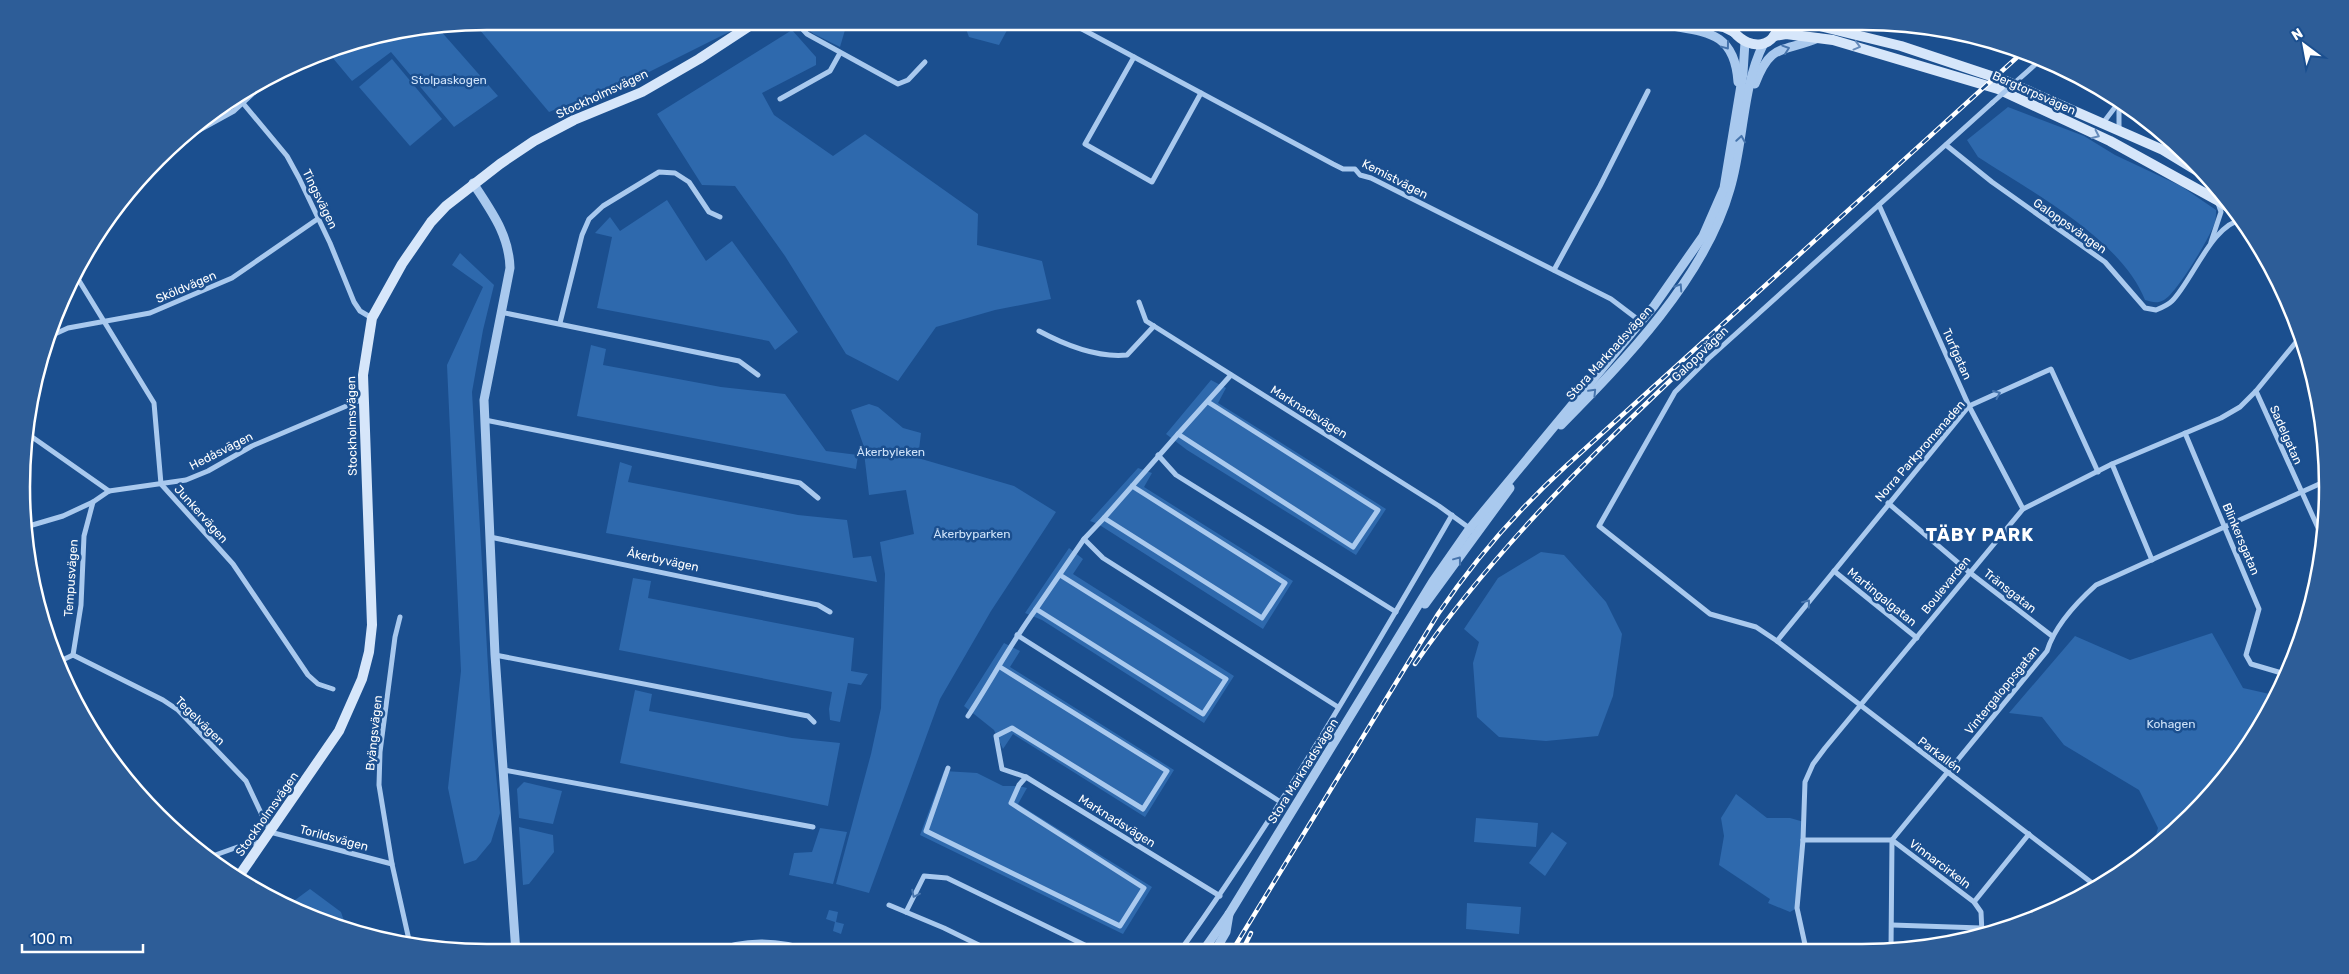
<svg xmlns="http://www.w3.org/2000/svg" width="2349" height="974" font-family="Rubik,sans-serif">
<rect width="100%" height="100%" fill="#1b4f8f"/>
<g fill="#2e69ad">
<path d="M487,21H745L737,28L649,72L549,112L474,23Z"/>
<path d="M810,21H870L867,27L857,26L845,30L840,47L814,34L805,27Z"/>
<path d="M963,21H1012L999,45L969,37Z"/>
<path d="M439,29L498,96L454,127L391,52L352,81L327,51L337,46Z"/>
<path d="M792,30L816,57V65L762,93L774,115L833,156L865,134L978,214L977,245L1042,261L1051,299L995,310L936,327L898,381L846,354L785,256L735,186L702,185L657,114Z"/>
<path d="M392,59L442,119L410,146L359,87Z"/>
<path d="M2008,107L2084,136L2115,155L2181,186L2216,210C2216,214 2216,218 2215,222C2211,236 2176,294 2164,300C2157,304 2152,302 2145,300C2121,239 2032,192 1978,157L1967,140Z"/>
<path d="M667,200L706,261L732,241L798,332L775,350L769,341L597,308L612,237L595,233L610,217L620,231Z"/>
<path d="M460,253L494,285L483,330L472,392L492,735L500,813L491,842L476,860L464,864L448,788L461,671L447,365L483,287L452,265Z"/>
<path d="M591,345L606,349L603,365L721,387L785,394L826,451L858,455L856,469L577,416Z"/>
<path d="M1211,380L1226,388L1218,403L1386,509L1356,555L1187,450L1166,434Z"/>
<path d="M869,404L878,407L903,428L921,433L918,458L1014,486L1056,512L991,611L940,699L869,893L836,884L871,754L881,708L885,574L880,542L914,534L906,490L869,495L863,444L851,410Z"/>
<path d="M620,462L632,466L628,482L798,515L847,520L853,558L871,556L877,582L606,533Z"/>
<path d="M1138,468L1152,473L1144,487L1293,581L1263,629L1098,524L1090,521Z"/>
<path d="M1069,548L1083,559L1073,574L1234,676L1204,723L1042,620L1025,613Z"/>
<path d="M1541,552L1564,555L1606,602L1622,634L1613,696L1598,736L1546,741L1499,737L1477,717L1473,663L1479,642L1464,629L1498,578Z"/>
<path d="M633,578L651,581L648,598L854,638L851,671L868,674L861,685L848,683L840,722L830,720L829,709L832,692L619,650Z"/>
<path d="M2212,633L2243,688L2274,695L2249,746L2169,837L2152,848L2158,828L2139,790L2064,745L2042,717L2009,713L2075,636L2130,660Z"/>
<path d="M1004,643L1020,651L1010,667L1174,770L1145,817L1013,734L1003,749L994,730L964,706Z"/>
<path d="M635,690L652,694L649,711L792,738L840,743L828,806L620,763Z"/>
<path d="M944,771L977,773L1003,786H1019L1027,788L1018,804L1152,887L1123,934L920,835Z"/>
<path d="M524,782L562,791L553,824L519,818L517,789Z"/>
<path d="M1736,794L1767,818H1790L1804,822L1797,908L1790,912L1768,903L1770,899L1719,865L1724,836L1721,818Z"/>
<path d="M1476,818L1538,823L1536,847L1474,842Z"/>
<path d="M519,827L553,835L554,852L529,884L523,885Z"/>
<path d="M820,828L847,832L833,884L789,875L794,853L812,852Z"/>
<path d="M1552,832L1567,843L1545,876L1529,863Z"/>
<path d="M310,889L341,912L347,930L338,928L291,903Z"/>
<path d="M1467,903L1521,907L1519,934L1466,929Z"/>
<path d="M829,910L838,912L836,922L844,924L841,934L833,931L835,922L826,919Z"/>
</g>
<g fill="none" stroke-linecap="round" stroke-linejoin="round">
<g stroke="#a9c9ee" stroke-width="5">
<path d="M795,21L807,34L898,84L908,80L925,62"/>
<path d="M1067,21L1333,164L1343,169H1355L1360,175L1371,178L1611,299L1640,321"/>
<path d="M1134,57L1085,144L1152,182L1201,93"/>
<path d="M237,96L287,156L299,178L330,243L354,302L360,311L372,318"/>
<path d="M780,99L830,71L840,53"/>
<path d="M1992,103L1708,359L1675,392L1599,526L1710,614L1756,627L1777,641L2092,883"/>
<path d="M2103,123L2119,102"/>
<path d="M2119,130V102"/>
<path d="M174,144L234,111L273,75"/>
<path d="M1946,145L1992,182L2105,262L2145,308L2156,310C2161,308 2168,305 2172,301C2192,281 2213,223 2242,220"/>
<path d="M1879,205L1969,406L2023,509"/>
<path d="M2211,242L2221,212L2218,203"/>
<path d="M1554,270L1600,186L1648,91"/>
<path d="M75,274L154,403L161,484L233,564L308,675L318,684L333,689"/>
<path d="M1139,302L1146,321L1439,506L1472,530"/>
<path d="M500,312L739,361L758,375"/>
<path d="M560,323L582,235L589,219L603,206L659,172L675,173L689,182L709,212L720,217"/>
<path d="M1039,331C1065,345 1097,358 1127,355L1154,326"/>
<path d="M46,338L68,328L150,313L232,278L319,218"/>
<path d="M2256,391L2324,541"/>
<path d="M1208,402L1378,510L1353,547L1178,434L1231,375"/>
<path d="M485,420L800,483L818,498"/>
<path d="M25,432L109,491"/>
<path d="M2185,433L2259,609L2246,655L2251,664L2285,674"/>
<path d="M1158,455L1176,475L1396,612"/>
<path d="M2112,464L2152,560"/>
<path d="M1132,486L1285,583L1262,618L1104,518L1178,434"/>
<path d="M1888,503L1969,572L2052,636"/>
<path d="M29,526L63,516L93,502L109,491L186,480L208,471L252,446L363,399"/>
<path d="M490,537L818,605L830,612"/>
<path d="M1084,539L1103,558L1338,707"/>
<path d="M1834,571L1917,638"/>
<path d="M1036,609L1084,539L1104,518"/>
<path d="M400,617L395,637L380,752L379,785L392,864L409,940"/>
<path d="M1017,635L1279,801"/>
<path d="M1777,641L1969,406L2051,369L2098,472"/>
<path d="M73,655L163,700L178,710L246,781L270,832L392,864"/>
<path d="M73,655L81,605L84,536L93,502"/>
<path d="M495,655L762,707L808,716L814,722"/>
<path d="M56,663L73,655"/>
<path d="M1000,667L1167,771L1143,809L1012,728L996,736L1002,769L1026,777L1220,896"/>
<path d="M968,716C991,681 1011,643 1036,609L1203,714L1226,679L1060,575"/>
<path d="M948,768L926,831L1120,926L1144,888L1011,803L1019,785L1026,777"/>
<path d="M504,770L813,827"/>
<path d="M1803,840H1892L2047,651C2055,625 2076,603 2096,585L2326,481"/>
<path d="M1892,840L1974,902L1981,912L1982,933"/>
<path d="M207,858L246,844L261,842"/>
<path d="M1974,902L2029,834"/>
<path d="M889,905L944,928L991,951"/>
<path d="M906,912L924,876L947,878L1097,951"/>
<path d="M1892,925L1981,928"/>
<path d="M1806,949L1797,908L1803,840L1805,782L1813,764L1825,748L2023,509L2112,464L2221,418L2240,407L2256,391L2301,336"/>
<path d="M1891,949L1892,840"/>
<path d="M1180,951C1280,812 1366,663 1452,515"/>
<path d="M712,952C747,937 781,940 815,952"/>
</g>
<g stroke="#a9c9ee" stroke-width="9">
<path d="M1649,21C1694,34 1734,22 1738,82"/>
<path d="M1755,84C1771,42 1782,53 1818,38"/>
<path d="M473,183C491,211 509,234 510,268L484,400L495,655L516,953"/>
<path d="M1561,425C1624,361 1705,278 1730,189C1744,143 1742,87 1763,45"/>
<path d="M1425,604L1510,488"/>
<path d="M1203,951L1229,914L1433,581L1470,528L1654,306L1703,236L1724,188L1743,73L1745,42"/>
<path d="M1215,951L1226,932L1229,914"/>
</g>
<g stroke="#d6e6fa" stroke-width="10">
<path d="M1696,21L1724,27L1734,32"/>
<path d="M1734,21V32C1750,51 1776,49 1779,21"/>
<path d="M1799,21L1901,46L2006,81L2163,150L2204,175"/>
<path d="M1774,36L1786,34L1833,40L1998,89L2110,141L2217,200L2237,213"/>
<path d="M239,876L339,731L362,679L369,652L372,625L363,375L372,318L402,264L431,222L446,206L500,164L534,141L574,120L642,92L699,59L757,21"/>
</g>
<g stroke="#fff" stroke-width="4.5">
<g id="rail">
<path d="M1415,664C1489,557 1580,466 1674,377"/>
<path d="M1232,951L1438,614C1475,559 1517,511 1566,466L2024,51"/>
<path d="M1242,951L1251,933"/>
</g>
</g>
<use href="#rail" stroke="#1b4f8f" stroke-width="2.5" stroke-dasharray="8" stroke-linecap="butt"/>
<path stroke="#a9c9ee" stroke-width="5" d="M1992,103L2038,62"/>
</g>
<defs><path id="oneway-chevron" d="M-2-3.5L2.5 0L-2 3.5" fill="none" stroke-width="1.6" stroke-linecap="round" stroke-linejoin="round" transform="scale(1.25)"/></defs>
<g stroke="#4674ac">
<use href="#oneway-chevron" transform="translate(1726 46) rotate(53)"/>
<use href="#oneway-chevron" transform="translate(1786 49) rotate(-19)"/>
<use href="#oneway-chevron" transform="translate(1741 139) rotate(-81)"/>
<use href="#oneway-chevron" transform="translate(1679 287) rotate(-57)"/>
<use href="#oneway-chevron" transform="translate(1593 392) rotate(-46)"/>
<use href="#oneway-chevron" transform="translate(1997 394) rotate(-24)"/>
<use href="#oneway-chevron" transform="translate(1458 560) rotate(-53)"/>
<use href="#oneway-chevron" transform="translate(1807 603) rotate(-51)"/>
<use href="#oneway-chevron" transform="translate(915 894) rotate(116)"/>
</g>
<g stroke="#668bba">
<use href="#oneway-chevron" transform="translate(1857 46) rotate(15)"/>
<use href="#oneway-chevron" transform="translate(2096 135) rotate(25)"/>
</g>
<g text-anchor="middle" stroke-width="5" stroke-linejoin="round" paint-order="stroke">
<g font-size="12" fill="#cfe3fa" stroke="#1b4f8f">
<text x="449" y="84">Stolpaskogen</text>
<text x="891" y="456">Åkerbyleken</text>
<text x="972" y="538">Åkerbyparken</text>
<text x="2171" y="728">Kohagen</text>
</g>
<g font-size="12" fill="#fff" stroke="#1b4f8f">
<text transform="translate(2034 93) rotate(24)" y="4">Bergtorpsvägen</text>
<text transform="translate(602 94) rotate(-25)" y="4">Stockholmsvägen</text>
<text transform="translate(1395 179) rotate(27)" y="4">Kemistvägen</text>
<text transform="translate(320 199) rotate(64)" y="4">Tingsvägen</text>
<text transform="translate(2070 226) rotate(35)" y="4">Galoppsvängen</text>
<text transform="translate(186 287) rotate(-23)" y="4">Sköldvägen</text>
<text transform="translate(1609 353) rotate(-48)" y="4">Stora Marknadsvägen</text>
<text transform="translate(1700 354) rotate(-44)" y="4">Galoppvägen</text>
<text transform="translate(1957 354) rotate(66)" y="4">Turfgatan</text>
<text transform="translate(1309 412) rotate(32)" y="4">Marknadsvägen</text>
<text transform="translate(352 426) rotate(-91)" y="4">Stockholmsvägen</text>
<text transform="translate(2286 435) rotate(66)" y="4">Sadelgatan</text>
<text transform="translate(221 451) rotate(-27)" y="4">Hedåsvägen</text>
<text transform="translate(1920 451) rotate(-49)" y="4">Norra Parkpromenaden</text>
<text transform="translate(201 514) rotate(48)" y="4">Junkervägen</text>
<text transform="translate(2241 539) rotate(67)" y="4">Blinkersgatan</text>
<text transform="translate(663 560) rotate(12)" y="4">Åkerbyvägen</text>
<text transform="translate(71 578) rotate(-86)" y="4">Tempusvägen</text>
<text transform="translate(1946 585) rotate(-51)" y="4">Boulevarden</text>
<text transform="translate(2010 591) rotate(38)" y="4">Tränsgatan</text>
<text transform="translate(1882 597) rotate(39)" y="4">Martingalgatan</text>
<text transform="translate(2002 690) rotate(-51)" y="4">Vintergaloppsgatan</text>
<text transform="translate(200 721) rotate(44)" y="4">Tegelvägen</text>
<text transform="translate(374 733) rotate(-84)" y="4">Byängsvägen</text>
<text transform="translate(1940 755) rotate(37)" y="4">Parkallén</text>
<text transform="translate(1303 771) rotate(-58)" y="4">Stora Marknadsvägen</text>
<text transform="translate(267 814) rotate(-55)" y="4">Stockholmsvägen</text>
<text transform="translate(1117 821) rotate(32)" y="4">Marknadsvägen</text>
<text transform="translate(334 838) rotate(15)" y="4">Torildsvägen</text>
<text transform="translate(1940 864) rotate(37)" y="4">Vinnarcirkeln</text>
</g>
<g font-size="18" font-weight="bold" letter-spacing="1" fill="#fff" stroke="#1b4f8f">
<text x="1980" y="541">TÄBY PARK</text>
</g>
</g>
<path d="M0 0H2349V974H0ZM487 30H1862A457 457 0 0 1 2319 487V487A457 457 0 0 1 1862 944H487A457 457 0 0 1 30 487V487A457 457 0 0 1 487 30Z" fill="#2d5d98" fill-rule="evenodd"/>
<path fill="none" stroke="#fff" stroke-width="2.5" d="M487 30H1862A457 457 0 0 1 2319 487V487A457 457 0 0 1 1862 944H487A457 457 0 0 1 30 487V487A457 457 0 0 1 487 30Z"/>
<g transform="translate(2304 45) rotate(328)" stroke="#1b4f8f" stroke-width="4" paint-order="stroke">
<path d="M0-4L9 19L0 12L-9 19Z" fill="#ffffff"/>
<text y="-8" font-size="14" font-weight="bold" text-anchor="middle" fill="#ffffff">N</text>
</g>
<path d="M22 944v8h121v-8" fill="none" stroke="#ffffff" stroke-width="2.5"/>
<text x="30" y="944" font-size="15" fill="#ffffff" stroke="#1b4f8f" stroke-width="4" paint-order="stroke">100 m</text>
</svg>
